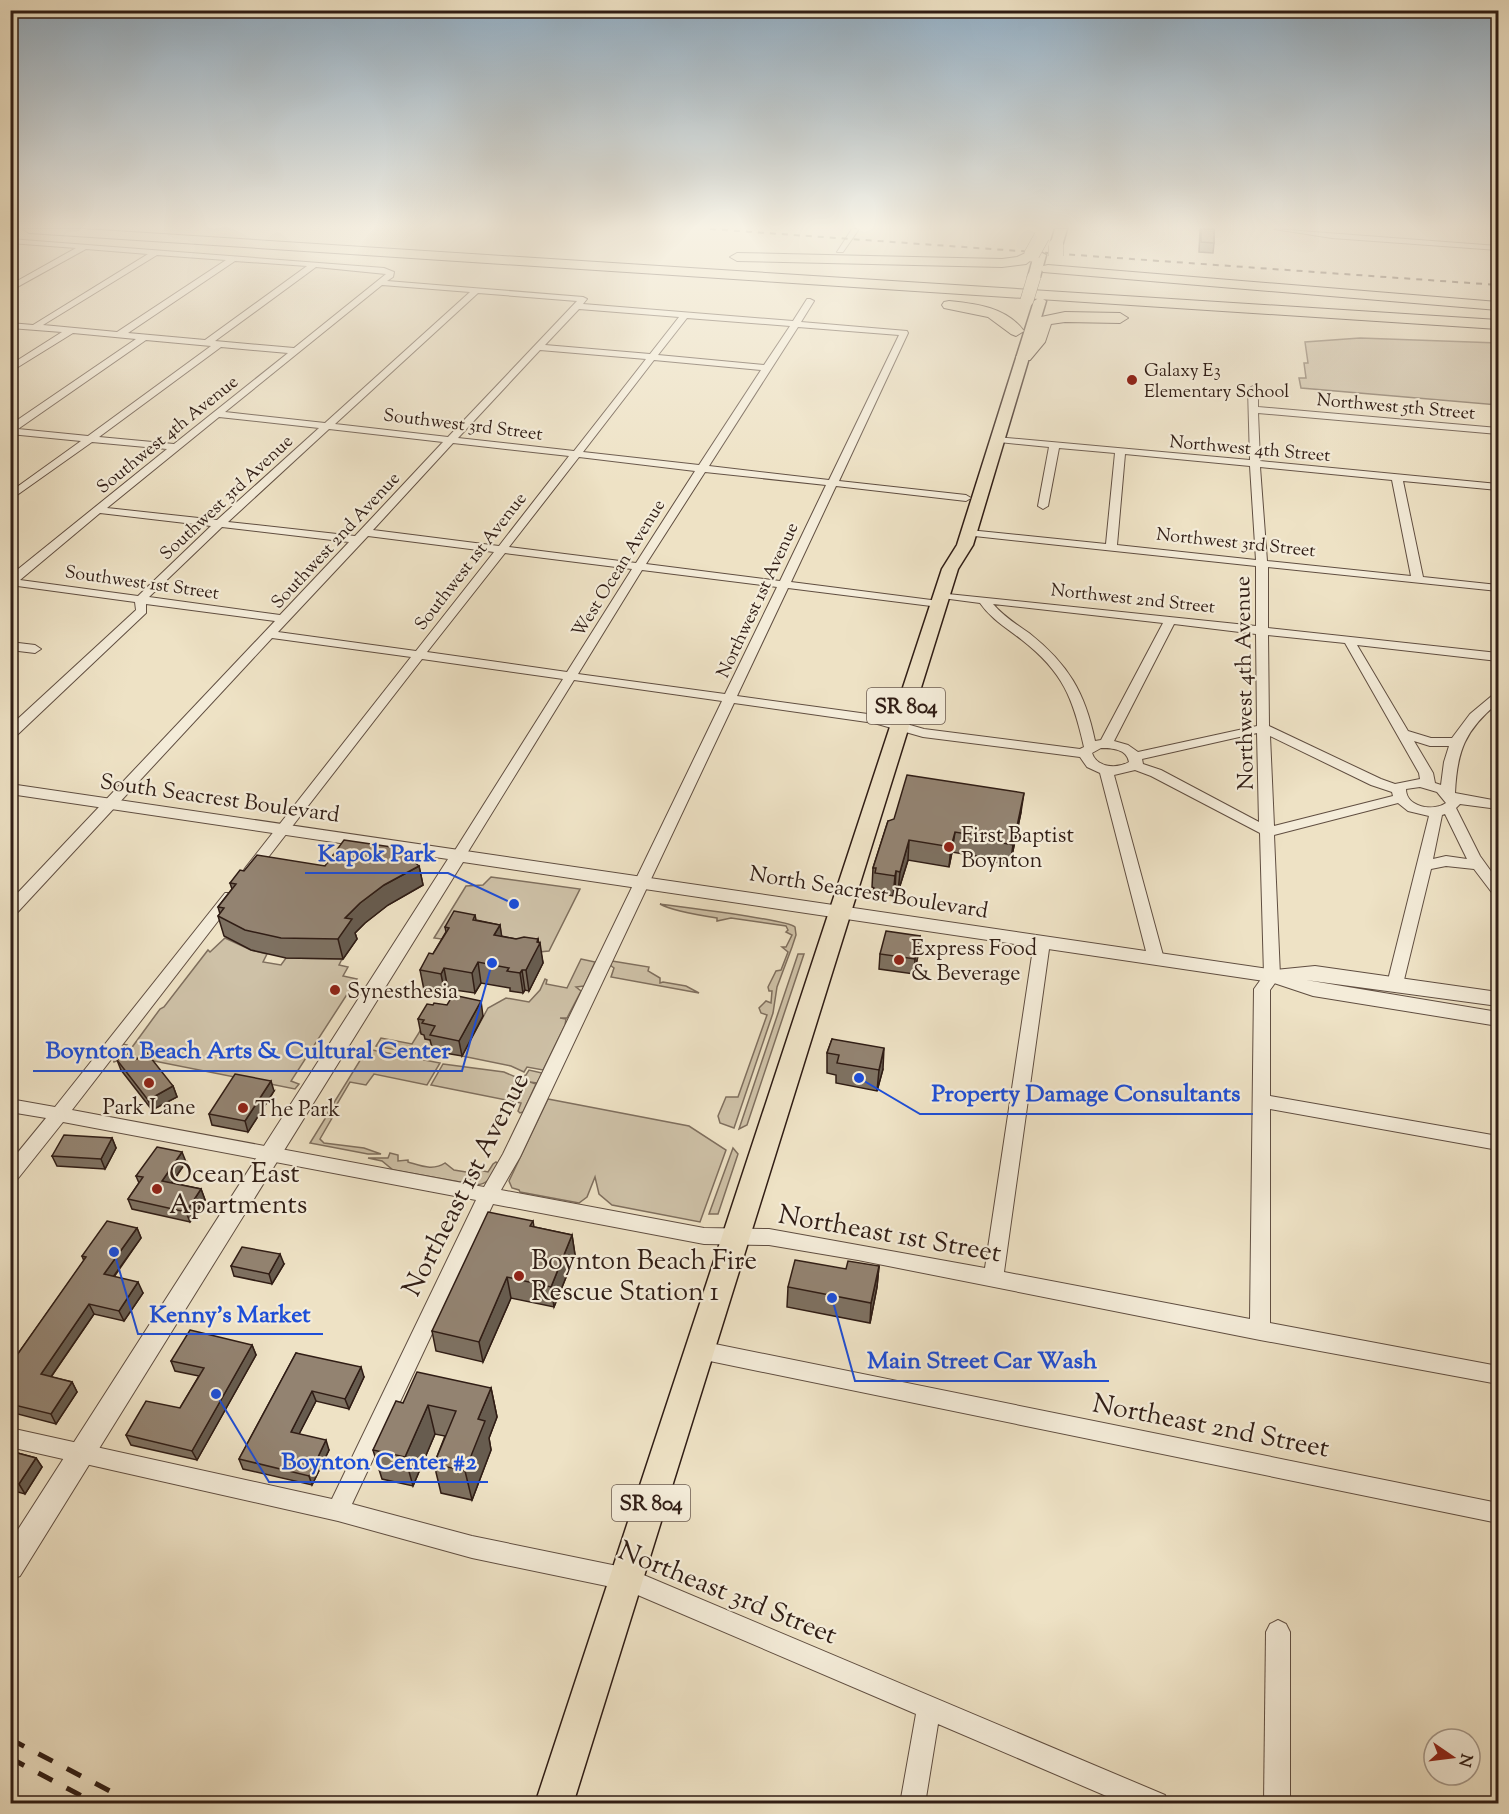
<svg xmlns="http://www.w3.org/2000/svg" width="1509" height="1814" font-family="'Sorts Mill Goudy',serif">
<rect width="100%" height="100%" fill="#eee2c5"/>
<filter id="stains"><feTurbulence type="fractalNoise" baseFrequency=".00333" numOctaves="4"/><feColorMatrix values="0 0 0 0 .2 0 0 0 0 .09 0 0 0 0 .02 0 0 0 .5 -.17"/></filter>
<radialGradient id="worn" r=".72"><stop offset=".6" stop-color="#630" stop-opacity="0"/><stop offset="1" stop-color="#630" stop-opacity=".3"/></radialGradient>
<g fill="#cec1a7" stroke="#7f6f5e" stroke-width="1.5">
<path d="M1360,338L1498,343V405L1301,388L1299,378H1306L1304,363H1308L1305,342Z"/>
<path d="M491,877L580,889L549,951L539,952L434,938L466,886L483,885Z"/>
<path d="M660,904C680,907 786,919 795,927L796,935L792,947L777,987L773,1013L734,1128L720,1123L718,1116L726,1097H738L767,1015L761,1013L759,1008L766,1001L771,1003L772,991H769L768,987L776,971L781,970L788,952L782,947H786L792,935L786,932L788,930L786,926L731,918L717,921V918C704,916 670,910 660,904Z"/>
<path d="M225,938L251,950L267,954L263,962L281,965L286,958L342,959L339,965L348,967L343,976L357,979L291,1081L299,1084L295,1089L129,1056L114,1062L113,1057L123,1044L127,1045L125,1048L130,1050L160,1009L164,1007L208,950L210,952Z"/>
<path d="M798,954H804L747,1125L739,1129Z"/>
<path d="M581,959L595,962L584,986L576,987L581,991L567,1018H560L566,1019L565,1025L543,1070L527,1067L524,1072L511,1066L462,1056L488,1008L506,998L529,1002L540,990L545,979L547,980L546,984L567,988Z"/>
<path d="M612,961L649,967L648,971L660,978V983L663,982L686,986L699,993L611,977L614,968L610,965Z"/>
<path d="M420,1031L438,1041L444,1053L441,1058L376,1046L381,1038L412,1044Z"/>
<path d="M367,1049L440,1063L427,1085L374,1074L366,1085L350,1082L333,1111L327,1114Z"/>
<path d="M443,1064L504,1072L518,1078L526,1075L529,1070L542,1073L537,1083L530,1082L536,1084L523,1112L520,1113L518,1111L521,1103L431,1085Z"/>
<path d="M548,1099L689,1126L726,1150L700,1222L612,1205L599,1194L595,1177L587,1197L579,1203L520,1192L519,1190L512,1188L509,1181Z"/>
<path d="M326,1117L332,1118L320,1139L324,1143L364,1148L381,1154H368L310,1143Z"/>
<path d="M733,1148L738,1154L718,1214H709Z"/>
<path d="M390,1153L398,1155V1161L408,1160V1162C422,1166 433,1171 445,1163L454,1170L472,1173L474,1169L488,1172L493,1164L496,1162L498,1164C492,1174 488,1187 475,1184L472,1176L470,1181L471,1184L393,1170L382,1161L368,1158H388Z"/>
</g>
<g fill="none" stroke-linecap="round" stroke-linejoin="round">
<g stroke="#604e41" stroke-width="2">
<g id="minor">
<path d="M852,229H859L843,252H837Z"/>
<path d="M1274,229L1498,246V250L1332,238Z"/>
<path d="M10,239L384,268L394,272L393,277L387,281L583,297L587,299L583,304L793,321L807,299H810L814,301L801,322L907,331L908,333L839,481L966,495L971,498L966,501L836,486L791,582L939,601L945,604L939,607L788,588L737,696L875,715L924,729L1080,749L1084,747C1073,698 1063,672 1022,640C1007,628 991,619 980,603L942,598L938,597V593L1256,626V566L965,535V531L969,530L1106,544L1115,453L1059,448L1048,506L1043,509L1038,506L1049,447L999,442L994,439L996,437L1250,460L1248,389L1253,386L1258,389V407L1498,428V434L1258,413L1260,461L1498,484V490L1403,481L1423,577L1498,585V591L1268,567V628L1498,653V661L1357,645L1408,731L1431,738H1452L1470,714L1494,694L1498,693V703C1465,730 1457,751 1455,793L1498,801V809L1460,804L1456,808L1480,856L1498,881V896L1493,894L1474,869L1446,866L1431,869L1403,984L1401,988H1389L1387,984L1429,816L1408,811L1398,803L1274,835L1280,976L1270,990V1096L1498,1136V1150L1270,1109V1323L1498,1366V1384L1260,1340L858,1260L769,1245L704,1244L493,1204L352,1504L472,1536L627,1568L1165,1795L1168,1804H1125L938,1724L925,1804H900L916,1714L626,1590L472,1558L338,1521L10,1447V1428L332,1499L476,1200L63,1122L16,1181L10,1183V1162L46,1118L10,1112V1099L55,1107L225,893H235L237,896L235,899L72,1110L484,1187L503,1154L722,701L574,680L466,855L459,860L452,855L563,679L422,659L256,873H246L244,870L246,867L411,657L272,638L15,915L10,916V901L275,621L146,604V613L15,737L10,738V726L136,610L135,602L10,585L12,574L167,449L92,442L10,500V492L81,441L10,434V425L136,339L73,333L10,372V365L62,332L10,328V323L33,325L148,254L86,249L10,291V285L76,248L10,243ZM157,255L226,260L117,332L43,325ZM235,261L307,266L205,340L128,333ZM316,267L386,274L294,348L215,341ZM382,285L470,292L325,423L225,412ZM478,293L577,301L448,437L335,424ZM579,309L679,317L650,354L545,345ZM687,318L790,326L764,365L658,355ZM798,327L899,335L829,480L709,466ZM146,340L211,346L88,436L18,429ZM221,347L288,353L174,444L99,437ZM540,350L646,359L574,451L458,438ZM654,360L761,370L699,465L583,452ZM219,417L319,428L217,520L107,508ZM329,429L443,442L355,536L228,522ZM453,443L569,456L499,546L373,530ZM1125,454L1250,466L1256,560L1117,545ZM579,457L695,471L636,563L509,547ZM1260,467L1392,480L1411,576L1267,561ZM705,472L826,485L780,581L646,564ZM100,513L211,526L138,596L20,580ZM222,527L349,542L280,615L149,597ZM368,536L494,552L416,651L278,632ZM505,553L632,569L567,672L427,652ZM642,570L777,587L725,694L578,674ZM993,604L1163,623L1101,740L1095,741C1085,692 1068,664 1029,633C1016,624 1003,616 993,604ZM1174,624L1256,634L1257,726L1138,752L1128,745L1114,741ZM1268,635L1345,643L1419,773L1420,779L1395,784L1381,779L1269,726ZM734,703L874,723L923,737L1080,757L1087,767L1100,773L1148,959L1150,963H1162L1164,959L1114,775L1135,770L1151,776L1260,833L1264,975L1254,989L1250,1319L1004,1272L1050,942L1042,937L1034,942L985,1268L769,1229L704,1228L501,1190L520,1157ZM1257,733L1259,822L1161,770L1143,764L1142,759ZM1270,736L1371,785L1392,792L1393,796L1274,826ZM1414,741L1430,746H1449L1444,762L1441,785L1435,783L1433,773ZM1101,748C1112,748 1127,749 1129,762C1117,769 1097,768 1092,753ZM1420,787L1437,792L1446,803C1433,812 1406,807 1406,789ZM1445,814L1466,857L1467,859L1446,856L1433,859L1442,815Z"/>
<path d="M10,642L35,645L41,649L35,653L10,650Z"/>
<path d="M700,1341L1498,1503V1523L700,1359L693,1356L690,1350L693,1344Z"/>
<path d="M1278,1620L1286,1624L1290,1632V1804H1264L1266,1632L1270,1624Z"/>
</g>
</g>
<g stroke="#604e41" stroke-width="2">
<path id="tertiary" d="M10,784L1275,970L1315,966L1498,992V1006L1306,980L1498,1012V1026L1313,996L1271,982L463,862L20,1576L10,1580V1542L448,859L10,794Z"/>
</g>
<g stroke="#301d15" stroke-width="3">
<g id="primary">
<path d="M1055,229H1067L1062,246L1056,249L1050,246Z"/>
<path d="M1040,252L1046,255L1040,277L1034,281L1030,280L1028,277L1034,255Z"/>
<path d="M1040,297L1046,301L973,545L958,569L573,1804H535L942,569L957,545L1034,301Z"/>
</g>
</g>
<g stroke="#301d15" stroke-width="2">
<g id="motorway">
<path d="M23,229H84L1498,320V329L29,233Z"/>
<path d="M1032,250L1039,254L1026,264L1002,267L737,261L730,257L737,253L1002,259L1017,257Z"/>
<path d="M1048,265L1498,302V310L1043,272L1041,269L1043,266Z"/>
<path d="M949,301C977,304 1006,307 1024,331L1016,336L1011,334L988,317L944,308L942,305L944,302Z"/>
<path d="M1065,312L1120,313L1128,318L1120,323L1065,322L1051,324L1045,342L1030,360H1018L1016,357L1030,341L1034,324L1041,317Z"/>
</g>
</g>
<use href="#minor" fill="#f4ecd9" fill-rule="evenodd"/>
<use href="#tertiary" fill="#f4ecd9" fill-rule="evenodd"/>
<use href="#primary" fill="#eee2c5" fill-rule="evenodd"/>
<use href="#motorway" fill="#eee2c5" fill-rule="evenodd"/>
<path stroke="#301d15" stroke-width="2" stroke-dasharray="6 6" stroke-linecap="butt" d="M710,229L1498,285"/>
<g stroke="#301d15" stroke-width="5" stroke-dasharray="16 16" stroke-linecap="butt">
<path d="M10,1739L135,1804"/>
<path d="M10,1758L97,1804"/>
</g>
<g stroke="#301d15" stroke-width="14" stroke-linecap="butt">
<path id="primary-bridge" d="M1027,300L1034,277"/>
</g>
<g stroke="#301d15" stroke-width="16" stroke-linecap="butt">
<g id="motorway-bridge">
<path d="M1056,246V256"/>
<path d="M1032,254L1042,236"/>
</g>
</g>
<use href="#primary-bridge" stroke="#eee2c5" stroke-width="13"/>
<use href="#motorway-bridge" stroke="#eee2c5" stroke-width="15"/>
</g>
<g fill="#7e7161" stroke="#301d15" stroke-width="1.5">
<path d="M1200,229H1214V243L1213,253L1199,252Z"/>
<path d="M1021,812L1010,865L994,862V859L952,852L949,867L908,860L898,892L895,891L893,896L873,892L874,888L872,887L873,868L888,821Z"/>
<path d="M325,866H419L423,885L388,905L365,923L355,933L357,939L343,959L286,958L251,950L224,936L218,916L220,914L218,907L232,889L230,883Z"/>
<path d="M475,915L476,920L500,925L501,936L516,939H538L543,963L529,991L525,990L523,993L510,991V988L481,983L475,993L448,989L445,994L424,990L420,970L433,954L446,932L445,927Z"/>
<path d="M920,936L919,951L914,974L879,969L880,954Z"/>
<path d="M483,1016L462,1056L433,1051L430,1040L425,1039L424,1035L421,1034L418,1019Z"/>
<path d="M832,1039L883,1069L877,1091L836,1083V1075L827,1073V1053Z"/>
<path d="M137,1059L173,1086L177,1097L152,1110L121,1070L117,1060Z"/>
<path d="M274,1091L248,1132L212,1125L209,1114Z"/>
<path d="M112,1138L116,1148L105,1169L57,1166L52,1156Z"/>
<path d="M186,1162L172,1183L201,1189L205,1200L190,1222L132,1209L128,1199L139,1183L136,1176Z"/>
<path d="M533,1221L534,1227L572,1235L575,1255L554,1307L511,1298L483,1362L436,1351L432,1331Z"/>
<path d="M137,1228L141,1238L114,1277L143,1293L124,1321L94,1314L51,1377L72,1382L77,1392L56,1424L10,1412V1365L84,1261L82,1256Z"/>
<path d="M284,1264L272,1284L234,1276L231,1266Z"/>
<path d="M879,1266L877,1287L870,1323L787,1307L788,1287L846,1269Z"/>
<path d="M252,1345L256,1355L197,1460L131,1445L126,1435L180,1408L199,1376L175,1371L171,1361Z"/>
<path d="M296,1353L364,1377L349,1409L316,1401L299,1434L329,1450L312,1485L243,1469L239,1459Z"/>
<path d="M491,1388L497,1417L489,1438L491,1450L472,1500L441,1493L434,1464L445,1436L435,1434L413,1486L382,1479L373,1450L403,1403Z"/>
<path d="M10,1451L36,1458L42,1467L25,1494L10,1490Z"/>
</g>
<g fill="#675c4f" stroke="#301d15" stroke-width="1.5">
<path d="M1024,793L1021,812L1010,865L1013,845Z"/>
<path d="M955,832L952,852L949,867L951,847Z"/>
<path d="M909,840L908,860L898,892L900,872Z"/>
<path d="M419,866L423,885L388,905L365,923L355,933L357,939L343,959L338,939L345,918L360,903L384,885Z"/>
<path d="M896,871L895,891L893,896L895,876Z"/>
<path d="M500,925L503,945L494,935Z"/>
<path d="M920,936L919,951L914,974L915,959Z"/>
<path d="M538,939L539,945L540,943L543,963L529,991L526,970Z"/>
<path d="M478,962L481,983L475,993L472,973Z"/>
<path d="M444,968L448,989L445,994L441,974Z"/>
<path d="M522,970L525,990L523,993L520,973Z"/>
<path d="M481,1001L483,1016L462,1056L459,1041Z"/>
<path d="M884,1048L883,1069L877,1091L879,1070Z"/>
<path d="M271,1081L274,1091L248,1132L245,1121Z"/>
<path d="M173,1086L177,1097L152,1110L148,1100Z"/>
<path d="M112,1138L116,1148L105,1169L101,1159Z"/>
<path d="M182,1152L186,1162L166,1191L162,1181Z"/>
<path d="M201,1189L205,1200L190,1222L186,1212Z"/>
<path d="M137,1228L141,1238L108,1284L104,1274Z"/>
<path d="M572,1235L575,1255L554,1307L551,1287Z"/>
<path d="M280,1254L284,1264L272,1284L269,1274Z"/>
<path d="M879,1266L877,1287L870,1323L871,1303Z"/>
<path d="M507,1277L511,1298L483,1362L479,1342Z"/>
<path d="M138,1282L143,1293L124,1321L119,1311Z"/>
<path d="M89,1304L94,1314L46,1384L41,1374Z"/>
<path d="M252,1345L256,1355L197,1460L192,1451Z"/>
<path d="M361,1367L364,1377L349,1409L345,1399Z"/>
<path d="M72,1382L77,1392L56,1424L51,1414Z"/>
<path d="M491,1388L497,1417L489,1438L491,1450L472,1500L465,1471L478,1419Z"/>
<path d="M312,1391L316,1401L295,1442L291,1432Z"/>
<path d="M428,1405L435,1434L413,1486L405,1457Z"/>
<path d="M326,1440L329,1450L312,1485L309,1476Z"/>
<path d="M36,1458L42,1467L25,1494L19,1484Z"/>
</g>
<g fill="#938371" stroke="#301d15" stroke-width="1.5">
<path d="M1201,229H1214V243L1201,242Z"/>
<path d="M907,775L1024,793L1013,845L997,842V839L955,832L951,847L909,840L900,872L896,871L895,876L875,873L876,868H873L888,821L894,819Z"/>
<path d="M344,840L398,848L419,866L384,885L360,903L345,918L352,919L338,939L281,938L245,930L218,916L224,908L218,907L236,884L230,883L240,870L244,871L257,855L325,866Z"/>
<path d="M454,911L475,915L473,920L500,925L494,935L516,939L524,937L538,939L537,942L540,943L526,970H522L520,973L507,971L509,968L478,962L472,973L444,968L441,974L420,970L429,953L433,954L449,928L445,927Z"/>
<path d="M886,931L920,936L915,959L880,954Z"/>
<path d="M453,995L481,1001L459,1041L430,1035L435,1026L422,1023L424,1020L418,1019L427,1004L433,1005L434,1003L447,1005Z"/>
<path d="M832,1039L884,1048L879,1070L837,1063L839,1055L827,1053Z"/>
<path d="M131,1052L137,1059L147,1053L173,1086L148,1100L117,1060Z"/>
<path d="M235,1074L271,1081L245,1121L209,1114Z"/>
<path d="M64,1135L112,1138L101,1159L52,1156Z"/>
<path d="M157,1147L182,1152L162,1181L201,1189L186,1212L128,1199L143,1177L136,1176Z"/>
<path d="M488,1212L533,1221L530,1226L572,1235L551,1287L507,1277L479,1342L432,1331Z"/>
<path d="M107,1221L137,1228L104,1274L138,1282L119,1311L89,1304L41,1374L72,1382L51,1414L10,1404V1365L86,1257L82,1256Z"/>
<path d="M242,1247L280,1254L269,1274L231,1266Z"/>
<path d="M795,1260L846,1269L848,1261L879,1266L871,1303L788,1287Z"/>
<path d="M190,1330L252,1345L192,1451L126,1435L146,1401L180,1408L204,1368L171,1361Z"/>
<path d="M296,1353L361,1367L345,1399L312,1391L291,1432L326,1440L309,1476L239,1459Z"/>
<path d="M417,1372L491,1388L478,1419L485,1421L465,1471L434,1464L456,1411L428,1405L405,1457L373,1450L396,1401L403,1403Z"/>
<path d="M10,1451L36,1458L19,1484L10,1482Z"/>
</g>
<linearGradient id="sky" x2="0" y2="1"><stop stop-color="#90acc2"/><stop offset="0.47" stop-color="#f7f2e5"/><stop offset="1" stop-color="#f7f2e5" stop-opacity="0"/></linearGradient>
<rect width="1509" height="483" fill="url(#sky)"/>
<g fill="#8f2418" stroke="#f4ecd9" stroke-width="2">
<circle cx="1132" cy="380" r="6"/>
<circle cx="949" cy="847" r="6"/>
<circle cx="899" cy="960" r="6"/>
<circle cx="335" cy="990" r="6"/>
<circle cx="149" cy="1083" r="6"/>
<circle cx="243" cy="1108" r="6"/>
<circle cx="157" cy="1189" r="6"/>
<circle cx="519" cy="1276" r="6"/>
</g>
<g text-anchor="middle" stroke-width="4.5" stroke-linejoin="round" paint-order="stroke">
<g font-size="18" fill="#301d15" stroke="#f4ecd9" text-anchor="start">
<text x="1144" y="376">Galaxy E3<tspan x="1144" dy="21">Elementary School</tspan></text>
</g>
<g font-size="18" fill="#301d15" stroke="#f4ecd9">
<text transform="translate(1396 406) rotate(5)" y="6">Northwest 5th Street</text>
<text transform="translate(463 424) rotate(7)" y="6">Southwest 3rd Street</text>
<text transform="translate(167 434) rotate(-39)" y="6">Southwest 4th Avenue</text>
<text transform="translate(1250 448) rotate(5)" y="6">Northwest 4th Street</text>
<text transform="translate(226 497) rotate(-43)" y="6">Southwest 3rd Avenue</text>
<text transform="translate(335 540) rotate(-47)" y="6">Southwest 2nd Avenue</text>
<text transform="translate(1236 542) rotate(6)" y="6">Northwest 3rd Street</text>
<text transform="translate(470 561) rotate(-52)" y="6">Southwest 1st Avenue</text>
<text transform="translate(618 568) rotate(-58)" y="6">West Ocean Avenue</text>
<text transform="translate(142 582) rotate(8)" y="6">Southwest 1st Street</text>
<text transform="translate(1133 598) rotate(6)" y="6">Northwest 2nd Street</text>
<text transform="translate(757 600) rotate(-65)" y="6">Northwest 1st Avenue</text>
</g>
<g fill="#f4ecd9" stroke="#6b5b50" stroke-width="1.5">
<rect x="867" y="688" width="78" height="36" rx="4.5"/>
<rect x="612" y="1485" width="78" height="36" rx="4.5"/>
</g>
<g font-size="21" font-weight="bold" fill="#301d15">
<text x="906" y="713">SR 804</text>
<text x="651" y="1510">SR 804</text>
</g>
<g font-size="22" fill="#301d15" stroke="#f4ecd9">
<text transform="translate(1243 683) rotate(-91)" y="8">Northwest 4th Avenue</text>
<text transform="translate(220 797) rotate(8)" y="8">South Seacrest Boulevard</text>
<text transform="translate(869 891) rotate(9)" y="8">North Seacrest Boulevard</text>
</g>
<g font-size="22" fill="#301d15" stroke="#f4ecd9" text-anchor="start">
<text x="961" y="842">First Baptist<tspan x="961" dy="25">Boynton</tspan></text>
<text x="911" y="955">Express Food<tspan x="911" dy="25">&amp; Beverage</tspan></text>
<text x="347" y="998">Synesthesia</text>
<text x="149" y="1114" text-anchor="middle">Park Lane</text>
<text x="255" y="1116">The Park</text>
</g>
<g font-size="27" fill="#301d15" stroke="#f4ecd9" text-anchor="start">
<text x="169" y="1182">Ocean East<tspan x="169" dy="31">Apartments</tspan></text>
<text x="531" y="1269">Boynton Beach Fire<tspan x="531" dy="31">Rescue Station 1</tspan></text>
</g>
<g font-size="27" fill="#301d15" stroke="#f4ecd9">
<text transform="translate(465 1184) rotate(-63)" y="9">Northeast 1st Avenue</text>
<text transform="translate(890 1233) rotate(10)" y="9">Northeast 1st Street</text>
<text transform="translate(1211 1425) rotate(11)" y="9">Northeast 2nd Street</text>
<text transform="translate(728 1592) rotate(22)" y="9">Northeast 3rd Street</text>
</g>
</g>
<path fill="none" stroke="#1d4ed8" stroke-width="2" d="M514 904L448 873H305M492 963L462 1071H33M859 1078L920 1114H1253M114 1252L138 1334H323M832 1298L855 1381H1109M216 1394L269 1482H488"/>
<g fill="#1d4ed8" stroke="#f4ecd9" stroke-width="2">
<circle cx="514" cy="904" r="6"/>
<circle cx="492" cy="963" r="6"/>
<circle cx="859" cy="1078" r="6"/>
<circle cx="114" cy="1252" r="6"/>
<circle cx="832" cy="1298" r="6"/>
<circle cx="216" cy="1394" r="6"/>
</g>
<g font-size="24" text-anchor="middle" font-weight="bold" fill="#1d4ed8" stroke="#f4ecd9" stroke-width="4.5" stroke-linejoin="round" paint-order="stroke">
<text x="377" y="861">Kapok Park</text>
<text x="248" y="1058">Boynton Beach Arts &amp; Cultural Center</text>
<text x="1086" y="1101">Property Damage Consultants</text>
<text x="230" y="1322">Kenny's Market</text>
<text x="982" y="1368">Main Street Car Wash</text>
<text x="379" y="1469">Boynton Center #2</text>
</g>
<rect width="1509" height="1814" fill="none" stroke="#eee2c5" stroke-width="36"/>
<rect x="12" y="12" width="1485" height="1790" fill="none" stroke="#301d15" stroke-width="3"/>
<rect x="18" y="18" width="1473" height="1778" fill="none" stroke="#301d15" stroke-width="1.5"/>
<g transform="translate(1452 1757) rotate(104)"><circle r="28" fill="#f4ecd9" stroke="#a6998b" stroke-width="1.5"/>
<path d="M0-4.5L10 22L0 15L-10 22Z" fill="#8f2418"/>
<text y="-9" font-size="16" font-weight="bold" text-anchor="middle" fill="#301d15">N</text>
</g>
<rect width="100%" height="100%" filter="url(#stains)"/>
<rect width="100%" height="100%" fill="url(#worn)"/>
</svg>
